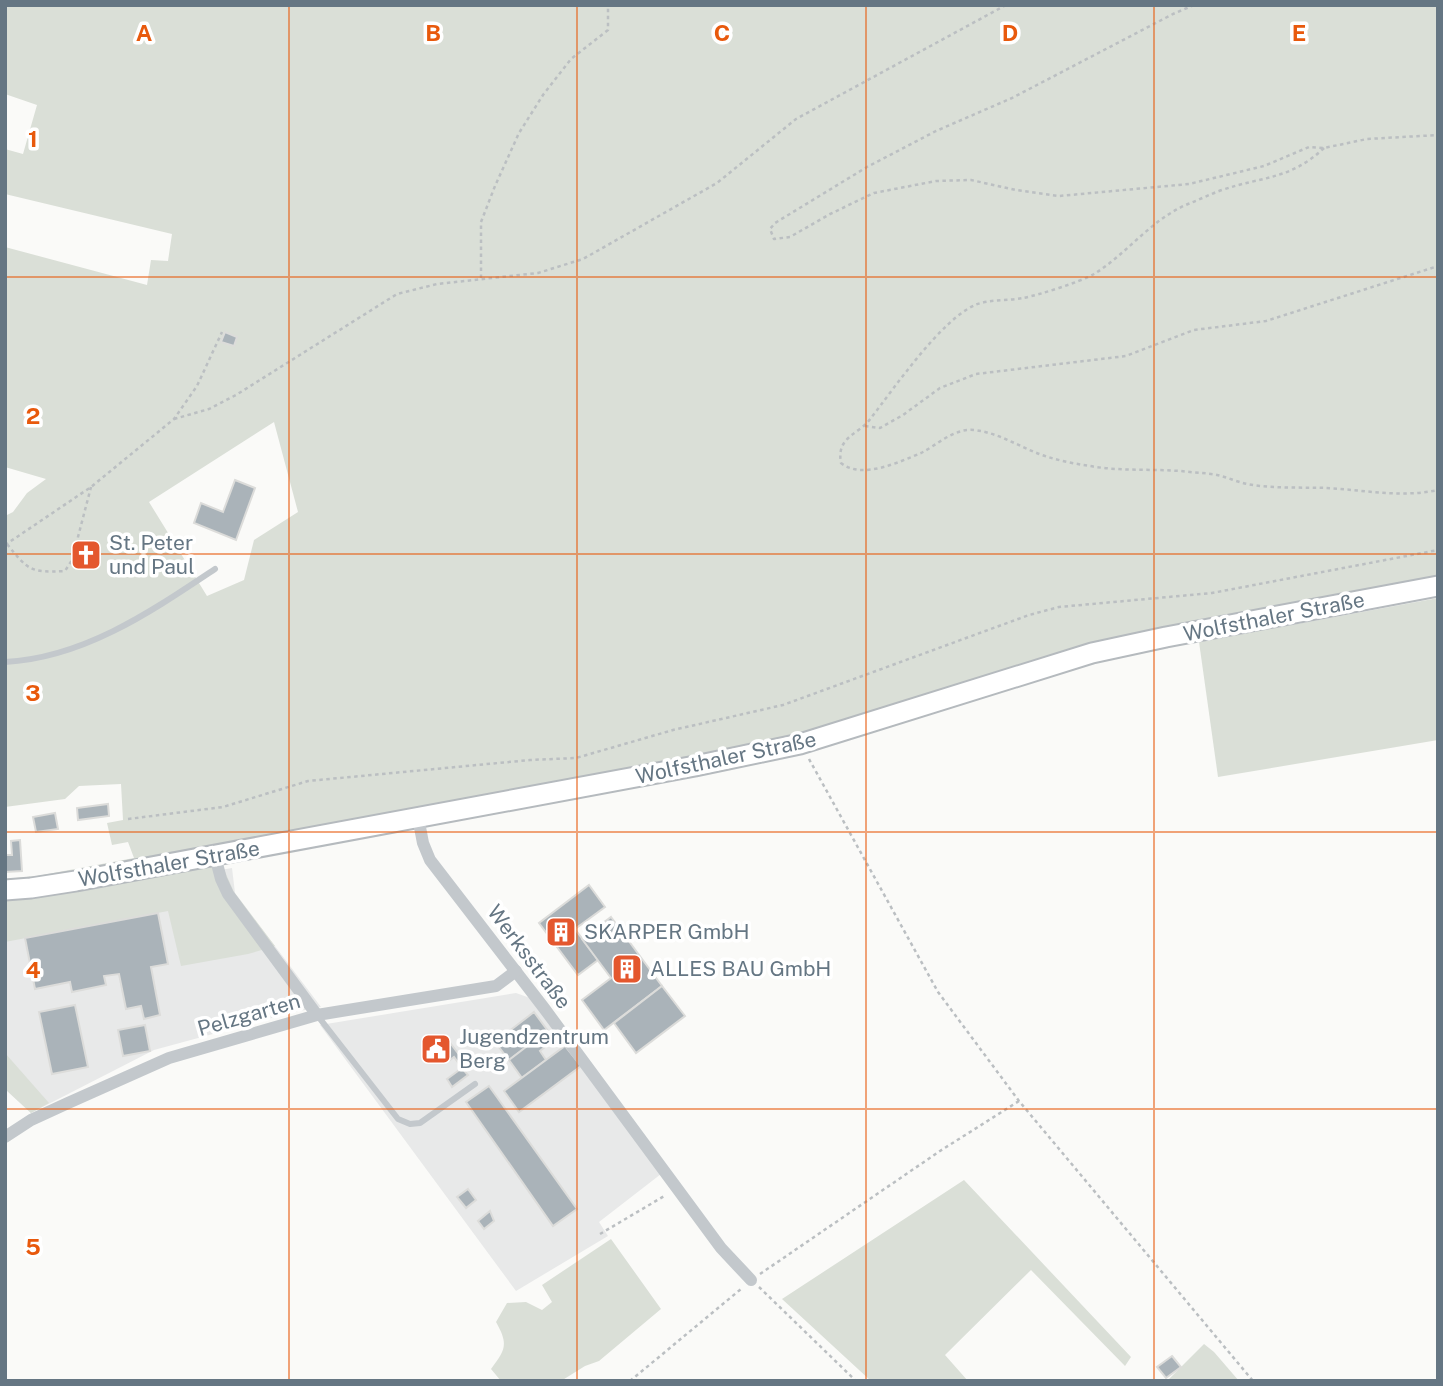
<svg xmlns="http://www.w3.org/2000/svg" width="1443" height="1386" font-family="'Public Sans',sans-serif">
<rect width="100%" height="100%" fill="#fafaf8"/>
<g fill="#e8e9e9">
<path d="M232,868L235,893L321,1007L294,1012L154,1050L31,1113L5,1089V906Z"/>
<path d="M516,993L530,998L661,1174L599,1222L608,1236L516,1291L320,1025Z"/>
</g>
<g fill="#dadfd7" fill-rule="evenodd">
<path d="M7,5H1438V578L1196,623L797,735L695,757L214,847L234,892L275,946L248,954L181,966L168,911L5,942V879L37,876L134,858L128,842L112,845L107,823L123,820L121,784L79,786L65,799L5,807V516L13,512L27,493L46,479L5,467V247L147,285L151,260L168,261L172,234L5,194V149L23,154L37,105L5,94V12ZM274,422L298,512L254,540L244,580L207,596L149,502Z"/>
<path d="M1438,598V740L1218,777L1199,642Z"/>
<path d="M5,1053L49,1103L31,1113L5,1089Z"/>
<path d="M964,1180L1131,1357L1125,1366L1031,1270L945,1355L968,1381H871L782,1299Z"/>
<path d="M611,1239L661,1309L599,1361L585,1366L561,1381H501L491,1369C505,1350 509,1345 496,1322L507,1303L526,1302L542,1310L552,1302L542,1285Z"/>
<path d="M1204,1344L1214,1352L1239,1381H1167Z"/>
</g>
<g fill="#aab3b9" stroke="#dcdcda" stroke-width="2">
<path d="M225,332L237,337L234,346L221,342Z"/>
<path d="M235,480L255,488L236,540L194,523L201,503L223,512Z"/>
<path d="M108,804L109,816L78,820L77,808Z"/>
<path d="M55,813L58,829L36,832L33,817Z"/>
<path d="M20,840L22,871L5,872V855H12L11,841Z"/>
<path d="M589,885L605,907L575,929L598,960L578,975L539,923Z"/>
<path d="M158,913L168,964L151,967L160,1015L144,1019L141,1006L126,1009L119,974L104,976L106,985L72,992L70,982L35,989L25,938Z"/>
<path d="M611,917L662,986L604,1030L582,1000L611,978L582,939Z"/>
<path d="M662,986L685,1016L636,1053L614,1023Z"/>
<path d="M75,1005L88,1067L52,1074L39,1012Z"/>
<path d="M534,1012L548,1031L509,1060L495,1042Z"/>
<path d="M145,1025L150,1051L123,1056L118,1030Z"/>
<path d="M539,1037L546,1046L540,1051L546,1060L522,1078L509,1060Z"/>
<path d="M441,1039L447,1047L432,1058L426,1050Z"/>
<path d="M451,1044L466,1064L462,1068L454,1057L450,1060L443,1050Z"/>
<path d="M565,1046L581,1066L519,1112L504,1091Z"/>
<path d="M462,1068L468,1075L452,1087L447,1079Z"/>
<path d="M489,1086L577,1209L553,1226L466,1102Z"/>
<path d="M468,1189L476,1200L466,1208L457,1197Z"/>
<path d="M490,1211L494,1221L484,1229L478,1221Z"/>
<path d="M1172,1356L1181,1367L1166,1378L1157,1367Z"/>
</g>
<g fill="none" stroke-linecap="round" stroke-linejoin="round">
<g stroke="#b5babe" stroke-width="23">
<path id="primary" d="M5,890L31,888L76,881L695,766L800,744L1092,653L1166,637L1438,586"/>
</g>
<g stroke="#bbbfc2" stroke-width="2.5" stroke-dasharray="3.5 3.5" stroke-linecap="butt">
<path d="M1194,5L1173,14L1012,98L936,131L867,167L775,223L770,229L774,239L790,237L830,214L874,193L936,181L971,180L1016,190L1059,196L1189,184L1264,166L1309,147L1324,148L1367,139L1438,135"/>
<path d="M1324,148C1290,180 1263,176 1222,190C1210,194 1199,200 1188,204C1150,220 1127,254 1094,274C1080,282 1039,295 1023,298C1008,301 989,299 975,305C941,320 895,387 871,418C859,435 836,436 841,463C862,480 899,462 921,453C937,445 954,428 974,430C1001,433 1022,449 1048,457C1061,461 1076,464 1090,466C1123,472 1157,468 1190,472C1199,473 1208,473 1217,475C1227,477 1237,482 1247,484C1273,489 1301,487 1327,488C1364,490 1401,498 1438,490"/>
<path d="M481,278V222L495,186L519,133L543,95L571,59L608,30V5"/>
<path d="M174,419L209,409L236,395L397,294L437,284L538,273L583,259L717,183L796,119L1006,5"/>
<path d="M865,426L880,428L903,415L940,388L976,374L1126,356L1194,330L1266,321L1438,266"/>
<path d="M7,544C28,570 30,573 65,571L72,560L91,487"/>
<path d="M5,545L91,487L174,419L197,386L222,332"/>
<path d="M809,759L938,992L1019,1101L1253,1381"/>
<path d="M128,819L223,807L308,781L530,760L576,758L673,730L783,705L1029,615L1059,607L1212,593L1438,550"/>
<path d="M600,1234L666,1195"/>
<path d="M760,1274L940,1151L1019,1101"/>
<path d="M759,1287L856,1381"/>
<path d="M630,1381L741,1289"/>
</g>
<g stroke="#c3c8cc" stroke-width="6">
<path d="M5,662C84,658 152,611 215,569"/>
<path d="M317,1015L398,1119L410,1124L420,1123L475,1084"/>
</g>
<g stroke="#c3c8cc" stroke-width="12">
<path d="M418,817L423,843L430,860L544,1008L721,1248L751,1280"/>
<path d="M215,856L221,879L228,894L317,1015"/>
<path d="M5,1137L31,1120L68,1103L169,1058L317,1015L496,986L516,971"/>
</g>
<use href="#primary" stroke="#fff" stroke-width="19"/>
</g>
<path fill="none" stroke="#e8590c" stroke-width="2" stroke-opacity="0.55" d="M289,5V1381M577,5V1381M866,5V1381M1154,5V1381M5,277H1438M5,554H1438M5,832H1438M5,1109H1438"/>
<defs>
<g id="church-square" transform="scale(1.575)"><rect x="-9" y="-9" width="18" height="18" rx="4" fill="#e4572e" stroke="#fff"/><path d="M-1.2-6h2.4v3.5h3.3v2.4h-3.3V6h-2.4V-.1h-3.3v-2.4h3.3Z" fill="#fff"/></g>
<g id="building-square" transform="scale(1.575)"><rect x="-9" y="-9" width="18" height="18" rx="4" fill="#e4572e" stroke="#fff"/><path d="M-4-6H4V6H1V3H-1V6H-4ZM-2.5-4.3h1.7v1.8h-1.7ZM.8-4.3h1.7v1.8H.8ZM-2.5-1h1.7V.8h-1.7ZM.8-1h1.7V.8H.8Z" fill="#fff"/></g>
<g id="civic-square" transform="scale(1.575)"><rect x="-9" y="-9" width="18" height="18" rx="4" fill="#e4572e" stroke="#fff"/><path d="M-.6-6.5H3V-4.5H.6V-3L4-1V1h2V6H-6V1h2V-1L-.6-3ZM-1.2 2.5V6h2.4V2.5Z" fill="#fff"/></g>
</defs>
<g fill-rule="evenodd">
<use href="#church-square" x="86" y="555"/>
<use href="#building-square" x="561" y="932"/>
<use href="#building-square" x="627" y="969"/>
<use href="#civic-square" x="436" y="1049"/>
</g>
<g text-anchor="middle" stroke-width="7" stroke-linejoin="round" paint-order="stroke">
<g font-size="21" fill="#657683" stroke="#fff" text-anchor="start">
<text x="109" y="550">St. Peter<tspan x="109" dy="24">und Paul</tspan></text>
<text x="584" y="939">SKARPER GmbH</text>
<text x="650" y="976">ALLES BAU GmbH</text>
<text x="459" y="1044">Jugendzentrum<tspan x="459" dy="24">Berg</tspan></text>
</g>
<g font-size="21" fill="#657683" stroke="#fff">
<text transform="translate(1274 617) rotate(-11)" y="7">Wolfsthaler Straße</text>
<text transform="translate(726 758) rotate(-12)" y="7">Wolfsthaler Straße</text>
<text transform="translate(169 864) rotate(-10)" y="7">Wolfsthaler Straße</text>
<text transform="translate(529 957) rotate(53)" y="7">Werksstraße</text>
<text transform="translate(249 1015) rotate(-16)" y="7">Pelzgarten</text>
</g>
</g>
<g font-size="23" text-anchor="middle" font-weight="bold" fill="#e8590c" stroke="#fff" stroke-width="7" stroke-linejoin="round" paint-order="stroke">
<text x="144" y="41">A</text>
<text x="433" y="41">B</text>
<text x="722" y="41">C</text>
<text x="1010" y="41">D</text>
<text x="1299" y="41">E</text>
<text x="33" y="147">1</text>
<text x="33" y="424">2</text>
<text x="33" y="701">3</text>
<text x="33" y="978">4</text>
<text x="33" y="1255">5</text>
</g>
<rect width="1443" height="1386" fill="none" stroke="#657683" stroke-width="14"/>
</svg>
